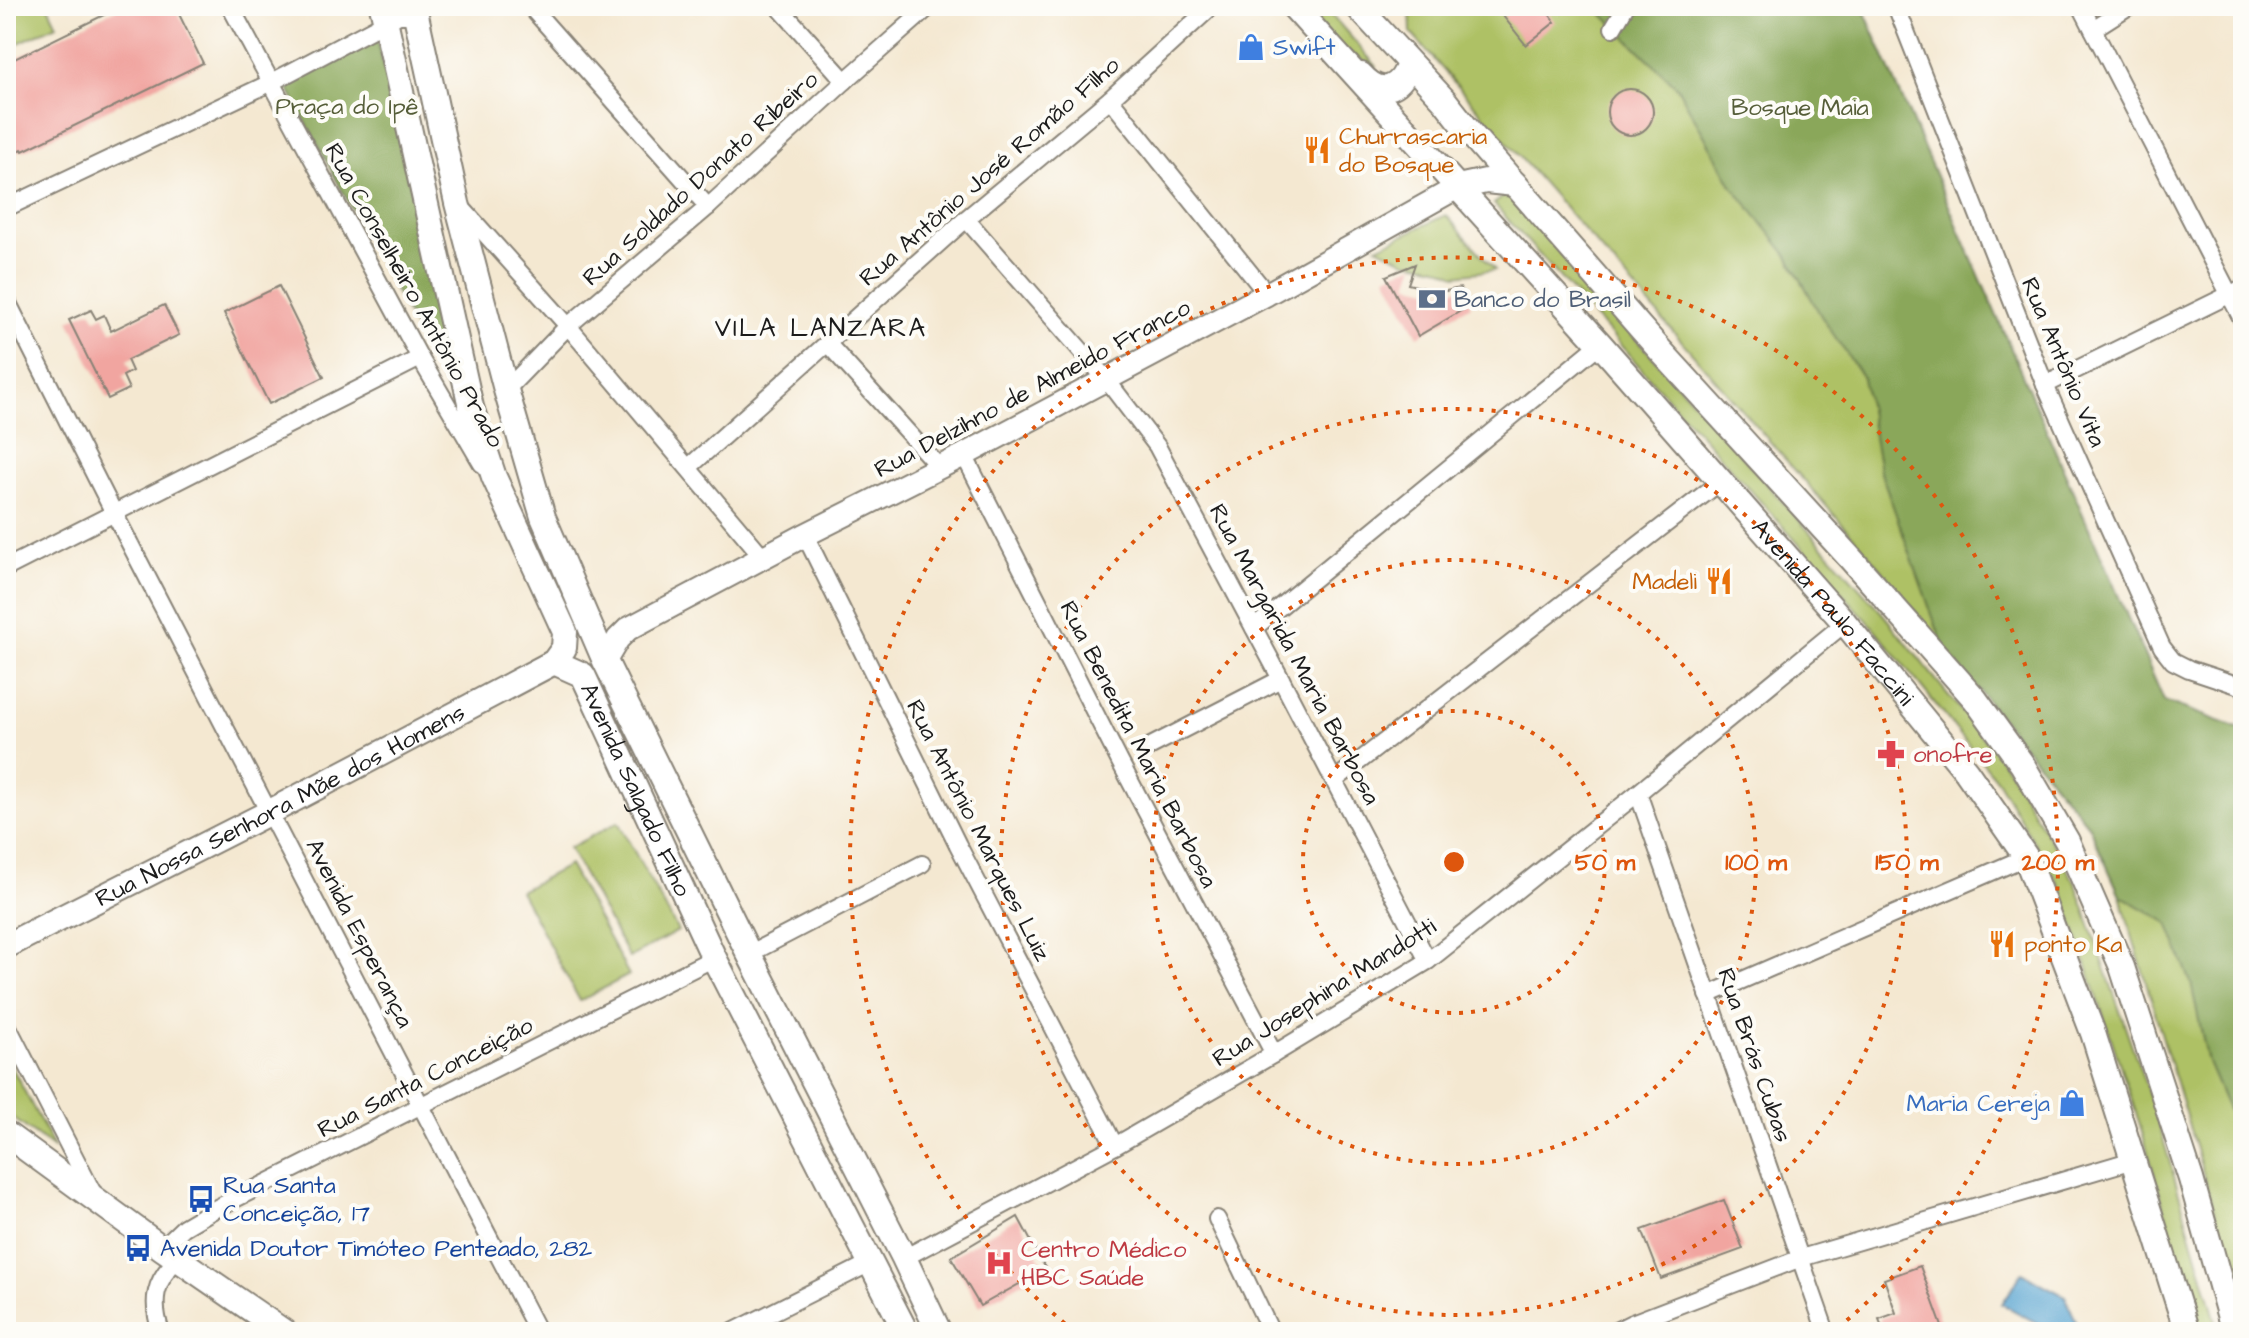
<svg xmlns="http://www.w3.org/2000/svg" width="2249" height="1338" font-family="'Architects Daughter',sans-serif">
<rect width="100%" height="100%" fill="#fdfcf7"/>
<filter id="ink" filterUnits="userSpaceOnUse"><feTurbulence type="fractalNoise" baseFrequency=".0125" numOctaves="2"/><feDisplacementMap in="SourceGraphic" scale="16" xChannelSelector="R" yChannelSelector="G"/><feConvolveMatrix kernelMatrix="1 2 1 2 8 2 1 2 1" color-interpolation-filters="sRGB"/></filter>
<filter id="wash" filterUnits="userSpaceOnUse"><feTurbulence type="fractalNoise" baseFrequency=".006" numOctaves="4" result="noise"/><feDisplacementMap in="SourceGraphic" scale="32" xChannelSelector="R" yChannelSelector="G"/><feGaussianBlur stdDeviation="1.8" result="paint"/><feColorMatrix in="noise" values="0 0 0 0 0 0 0 0 0 0 0 0 0 0 0 0 0 1.4 0 .05"/><feComposite in="paint" operator="in"/></filter>
<g filter="url(#wash)">
<rect width="100%" height="100%" fill="#f4e8d1"/>
<g fill="#aec165" stroke="#656e40" stroke-width="2">
<path d="M6,6H48L57,25L6,49Z"/>
<path d="M1304,6H1324L1377,67L1340,48Z"/>
<path d="M1410,6H1862L2164,701L2243,730V1307L2120,895L2089,826L1865,550L1411,33Z"/>
<path d="M1507,194L1883,614L2008,769L2076,884L2157,1118L2219,1332H2200L2140,1125L2061,888L1997,780L1873,627L1494,204Z"/>
<path d="M1446,215L1495,270L1456,275L1438,267L1406,261L1377,247Z"/>
<path d="M618,822L678,931L629,958L569,848Z"/>
<path d="M569,865L629,975L580,1001L520,891Z"/>
<path d="M6,1056L55,1149L6,1113Z"/>
</g>
<g fill="#8aa75a" stroke="#53623b" stroke-width="2">
<path d="M1594,6H1862L2164,701L2243,730V1144L2208,1063L2191,983L2168,923L2120,895L2089,826L1944,648L1880,470L1863,378L1821,316L1788,256L1733,187L1677,87Z"/>
<path d="M377,38L462,417L286,85Z"/>
</g>
<path fill="#59a4d1" stroke="#3a6076" stroke-width="2" d="M2022,1273L2065,1296L2078,1326L2064,1332H2053L2002,1304Z"/>
<g id="blocks">
<g fill="#f1a5a0">
<path d="M122,6H175L203,63L23,151L22,149L6,157V63Z"/>
<path d="M1516,6H1543L1555,22L1526,45L1503,16Z"/>
<circle cx="1630" cy="112" r="23"/>
<path d="M1415,264L1408,284L1441,292L1460,288L1471,305L1418,336L1386,276Z"/>
<path d="M279,286L324,377L269,404L224,313Z"/>
<path d="M164,305L179,335L127,360L132,371L123,376L129,389L108,399L69,320L91,310L96,319L104,315L111,331Z"/>
<path d="M1724,1200L1743,1249L1661,1279L1642,1230Z"/>
<path d="M1018,1217L1046,1269L980,1306L951,1257Z"/>
<path d="M1920,1266L1944,1332H1884L1879,1319L1896,1313L1884,1279Z"/>
</g>
</g>
</g>
<g filter="url(#ink)">
<use href="#blocks" fill-opacity="0" stroke="#888276" stroke-width="2"/>
<g fill="none" stroke-linecap="round" stroke-linejoin="round">
<g stroke="#888276" stroke-width="20">
<g id="minor">
<path d="M230,6L420,358L482,464"/>
<path d="M530,6L708,207"/>
<path d="M778,6L845,81"/>
<path d="M1896,6L2045,385L2162,647L2173,661L2189,669L2243,687"/>
<path d="M2081,6L2243,321"/>
<path d="M1613,28L1626,6"/>
<path d="M2093,29L2129,6"/>
<path d="M1110,99L1267,294"/>
<path d="M461,207L568,326L763,557"/>
<path d="M6,208L270,83L399,15H416"/>
<path d="M966,219L1106,379L1157,446L1281,679L1428,961"/>
<path d="M6,299L114,513L538,1332"/>
<path d="M828,344L939,467"/>
<path d="M2045,385L2243,288"/>
<path d="M506,390L568,326L708,207L845,81L930,6"/>
<path d="M964,455L1120,762L1274,1054"/>
<path d="M689,467L966,219L1110,99L1212,6"/>
<path d="M805,535L958,845L1115,1146"/>
<path d="M6,568L420,358"/>
<path d="M1254,628L1600,344"/>
<path d="M1147,748L1281,679"/>
<path d="M1335,780L1720,482"/>
<path d="M1638,793L1826,1332"/>
<path d="M749,954L922,864"/>
<path d="M1708,995L2026,857"/>
<path d="M6,1023L94,1195"/>
<path d="M1217,1219L1271,1332"/>
<path d="M162,1248L184,1227L213,1210L714,958"/>
<path d="M904,1258L1115,1146L1274,1054L1428,961L1638,793L1845,623"/>
<path d="M161,1332C151,1302 154,1280 178,1259"/>
<path d="M733,1332L870,1263"/>
<path d="M1614,1332L1632,1323L1801,1258L2133,1160"/>
</g>
</g>
<g stroke="#888276" stroke-width="26">
<path id="tertiary" d="M605,661L618,639L628,629L805,535L964,455L1267,294L1458,187"/>
</g>
<g stroke="#888276" stroke-width="28">
<g id="secondary">
<path d="M414,6L457,203L506,390L543,517L605,661L749,954L904,1258L939,1332"/>
<path id="s1" d="M1293,6L1600,344L1845,623L1966,771L2026,857L2093,1033L2187,1332"/>
<path d="M1357,6L1445,101L1471,134L1660,350L1851,559L1975,699L2022,764L2067,841L2122,967L2191,1179L2234,1332"/>
<path d="M1361,75C1381,97 1400,90 1409,64"/>
<path d="M1458,187L1486,181L1515,184"/>
<path id="s2" d="M554,662L583,675L714,958L906,1332"/>
<path id="s3" d="M6,946L270,812L554,662L564,648L565,632L494,477L471,407L382,6"/>
<path d="M6,1134L162,1248L284,1332"/>
</g>
</g>
<use href="#minor" stroke="#fff" stroke-width="16"/>
<use href="#tertiary" stroke="#fff" stroke-width="22"/>
<use href="#secondary" stroke="#fff" stroke-width="24"/>
</g>
</g>
<g fill="none" stroke="#de560d" stroke-width="4" stroke-dasharray="4 8">
<circle cx="1454" cy="862" r="151"/>
<circle cx="1454" cy="862" r="302"/>
<circle cx="1454" cy="862" r="453"/>
<path d="M1074 1331A604 604 0 1 1 1834 1331"/>
</g>
<defs>
<g id="shop-bare" transform="scale(2.16)"><path d="M-5-2.5h2.3a2.7 3.5 0 0 1 5.4 0H5L5.5 6h-11ZM-1.5-2.5h3a1.5 2.3 0 0 0-3 0Z" fill="#3f7fe0" stroke="#fdfcf7" stroke-width="2.5" paint-order="stroke"/></g>
<g id="restaurant-bare" transform="scale(2.16)"><path d="M-5-6h1v4h1v-4h1v4h1v-4h1v5L-1.5 .5V6h-2V.5L-5-1ZM5-6V6H3V1.5H1.5Q1.5-4 5-6Z" fill="#e8710a" stroke="#fdfcf7" stroke-width="2.5" paint-order="stroke"/></g>
<g id="bank-bare" transform="scale(2.16)"><path d="M-6-4H6V4H-6ZM0-2.3a2.3 2.3 0 1 0 0 4.6a2.3 2.3 0 1 0 0-4.6Z" fill="#5c6f8a" stroke="#fdfcf7" stroke-width="2.5" paint-order="stroke"/></g>
<g id="pharmacy-bare" transform="scale(2.16)"><path d="M-2-6h4v4h4v4h-4v4h-4v-4h-4v-4h4Z" fill="#e0444e" stroke="#fdfcf7" stroke-width="2.5" paint-order="stroke"/></g>
<g id="bus-bare" transform="scale(2.16)"><path d="M-5-6H5V4H4V6H2V4H-2V6H-4V4H-5ZM-3.5-4V0h7V-4ZM-3.5 1.2v1.5H-2V1.2ZM2 1.2v1.5H3.5V1.2Z" fill="#1a4fb4" stroke="#fdfcf7" stroke-width="2.5" paint-order="stroke"/></g>
<g id="hospital-bare" transform="scale(2.16)"><path d="M-5-5h3v3.5h4V-5h3V5h-3V1.5h-4V5h-3Z" fill="#e0444e" stroke="#fdfcf7" stroke-width="2.5" paint-order="stroke"/></g>
</defs>
<g fill-rule="evenodd">
<use href="#shop-bare" x="1251" y="47"/>
<use href="#restaurant-bare" x="1317" y="150"/>
<use href="#bank-bare" x="1432" y="299"/>
<use href="#restaurant-bare" x="1719" y="581"/>
<use href="#pharmacy-bare" x="1891" y="754"/>
<use href="#restaurant-bare" x="2002" y="944"/>
<use href="#shop-bare" x="2072" y="1103"/>
<use href="#bus-bare" x="201" y="1199"/>
<use href="#bus-bare" x="138" y="1248"/>
<use href="#hospital-bare" x="999" y="1263"/>
</g>
<g text-anchor="middle" stroke-width="8" stroke-linejoin="round" paint-order="stroke">
<g font-size="24" fill="#366cbe" stroke="#fdfcf7" text-anchor="start">
<text x="1273" y="55">Swift</text>
<text x="2050" y="1111" text-anchor="end">Maria Cereja</text>
</g>
<g font-size="24" fill="#565e39" stroke="#fdfcf7">
<text x="347" y="114">Praça do Ipê</text>
<text x="1800" y="115">Bosque Maia</text>
</g>
<g font-size="24" fill="#c56008" stroke="#fdfcf7" text-anchor="start">
<text x="1339" y="144">Churrascaria<tspan x="1339" dy="28">do Bosque</tspan></text>
<text x="1697" y="589" text-anchor="end">Madeli</text>
<text x="2024" y="952">ponto Ka</text>
</g>
<g font-size="24" fill="#1c1c1c" stroke="#fdfcf7">
<text transform="translate(989 171) rotate(-41)" y="8">Rua Antônio José Romão Filho</text>
<text transform="translate(700 178) rotate(-42)" y="8">Rua Soldado Donato Ribeiro</text>
<text transform="translate(415 295) rotate(61)" y="8">Rua Conselheiro Antônio Prado</text>
<text transform="translate(2064 362) rotate(67)" y="8">Rua Antônio Vita</text>
<text transform="translate(1032 388) rotate(-28)" y="8">Rua Delzihno de Almeido Franco</text>
<text dy="8" stroke="none"><textPath href="#s1" startOffset="812">Avenida Paulo Faccini</textPath></text>
<text transform="translate(1295 654) rotate(62)" y="8">Rua Margarida Maria Barbosa</text>
<text transform="translate(1139 744) rotate(63)" y="8">Rua Benedita Maria Barbosa</text>
<text dy="8" stroke="none"><textPath href="#s2" startOffset="158">Avenida Salgado Filho</textPath></text>
<text dy="8" stroke="none"><textPath href="#s3" startOffset="308">Rua Nossa Senhora Mãe dos Homens</textPath></text>
<text transform="translate(979 830) rotate(63)" y="8">Rua Antônio Marques Luiz</text>
<text transform="translate(360 933) rotate(63)" y="8">Avenida Esperança</text>
<text transform="translate(1324 992) rotate(-32)" y="8">Rua Josephina Mandotti</text>
<text transform="translate(1755 1055) rotate(71)" y="8">Rua Brás Cubas</text>
<text transform="translate(425 1077) rotate(-27)" y="8">Rua Santa Conceição</text>
</g>
<g font-size="24" fill="#4e5e75" stroke="#fdfcf7" text-anchor="start">
<text x="1454" y="307">Banco do Brasil</text>
</g>
<g font-size="24" fill="#be3a42" stroke="#fdfcf7" text-anchor="start">
<text x="1913" y="762">onofre</text>
<text x="1021" y="1257">Centro Médico<tspan x="1021" dy="28">HBC Saúde</tspan></text>
</g>
<g font-size="24" fill="#164399" stroke="#fdfcf7" text-anchor="start">
<text x="223" y="1193">Rua Santa<tspan x="223" dy="28">Conceição, 17</tspan></text>
<text x="160" y="1256">Avenida Doutor Timóteo Penteado, 282</text>
</g>
<g font-size="26" letter-spacing="2" fill="#1c1c1c" stroke="#fdfcf7">
<text x="821" y="336">VILA LANZARA</text>
</g>
</g>
<circle cx="1454" cy="862" r="12" fill="#de560d" stroke="#fdfcf7" stroke-width="4"/>
<g font-size="24" text-anchor="middle" font-weight="bold" fill="#de560d" stroke="#fdfcf7" stroke-width="8" stroke-linejoin="round" paint-order="stroke">
<text x="1605" y="870">50 m</text>
<text x="1756" y="870">100 m</text>
<text x="1907" y="870">150 m</text>
<text x="2058" y="870">200 m</text>
</g>
<rect width="2249" height="1338" fill="none" stroke="#fdfcf7" stroke-width="32"/>
</svg>
